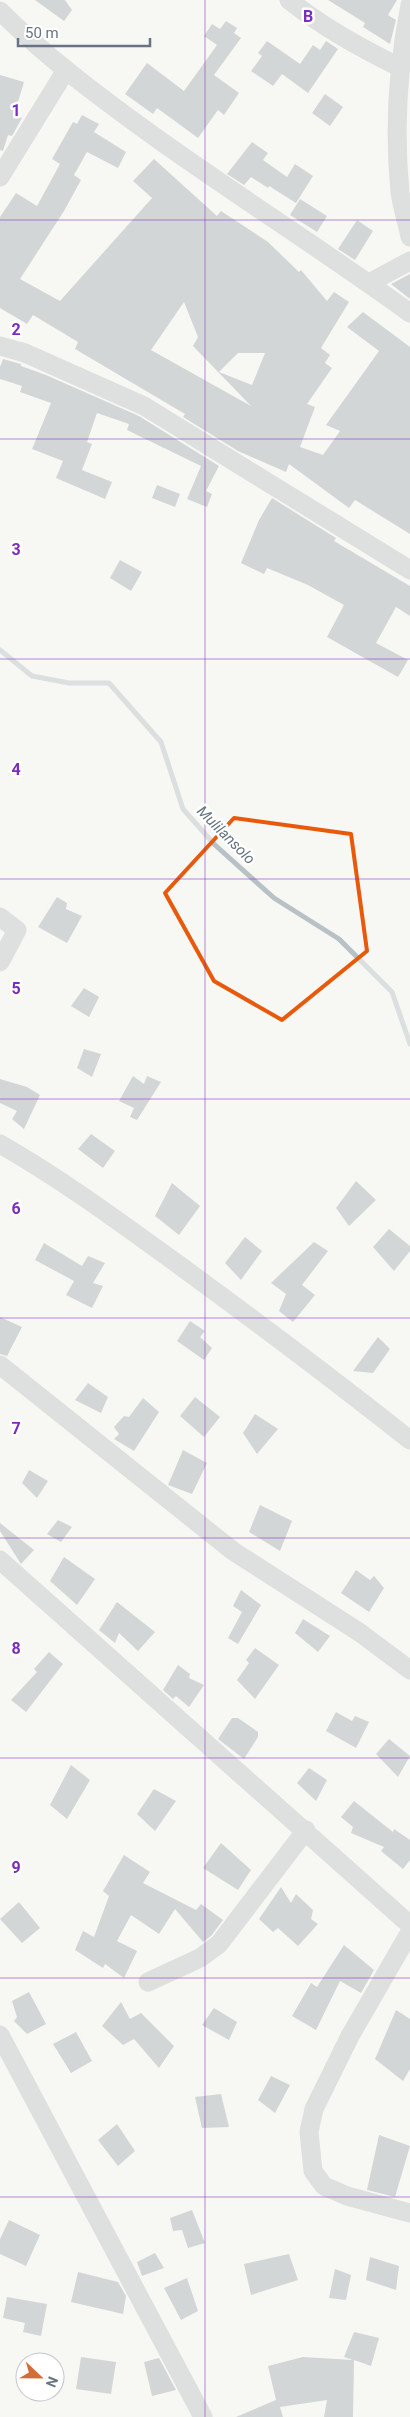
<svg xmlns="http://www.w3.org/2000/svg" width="410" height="2417" font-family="Roboto,sans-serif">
<rect width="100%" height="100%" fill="#f7f7f4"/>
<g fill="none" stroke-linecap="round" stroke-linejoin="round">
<path stroke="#b8c1c6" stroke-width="5" d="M0,650L32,676L69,683H109L161,742L183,809L215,845L274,898L339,939L392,992L410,1044"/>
</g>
<g fill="#a7adb4" fill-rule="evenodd">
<path d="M35,0H65L72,10L64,21Z"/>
<path d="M328,0H397L388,15L396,20L390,44L363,27L365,23Z"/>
<path d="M226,21L237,28L234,33L241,38L214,75L239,93L224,115L218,110L198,138L157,108L153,114L125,94L147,63L184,91L217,45L204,36L212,24L220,29Z"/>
<path d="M267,41L300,64L313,45L320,50L326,41L338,49L308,93L282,74L273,86L251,71L262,56L258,53Z"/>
<path d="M0,75L24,82L14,115L22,118L12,136L8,135L3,151L0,150Z"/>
<path d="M325,94L343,107L330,126L312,113Z"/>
<path d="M82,115L99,124L94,132L126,152L118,168L87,152L74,175L81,180L64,211L20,279L60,301L152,198L133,181L154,159L217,216L221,211L268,242L299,272L301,270L327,301L334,292L349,302L321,348L330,355L325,363L332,368L307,404L315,407L300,447L323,455L340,431L326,425L379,351L347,327L363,312L410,347V534L355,500L349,508L289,464L286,472L238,451L183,417L185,414L75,349L78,342L33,315L27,324L0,308V217L16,193L37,206L60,164L52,159L73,122L77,124ZM184,302L198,337L193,346L251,406L151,350ZM238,353H265L252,385L219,372Z"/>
<path d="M252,142L268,153L263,160L287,177L295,164L313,176L296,203L269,186L268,188L251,177L244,185L227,174Z"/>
<path d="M300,199L327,216L317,232L290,215Z"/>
<path d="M357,220L373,231L355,260L338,249Z"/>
<path d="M410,274V299L391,284Z"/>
<path d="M3,359L21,364V366L46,375L139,416L219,466L206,491L212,494L207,507L187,499L201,466L127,430L129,424L97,413L87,442L92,444L82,470L112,482L105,499L56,478L63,461L32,449L51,403L20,392L22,386L0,379V367Z"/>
<path d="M157,485L180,494L175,507L152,498Z"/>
<path d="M272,498L336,538L334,541L410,586V616L396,607L376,643L408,660L398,677L327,637L344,605L308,585L267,568L264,574L241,563L259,520Z"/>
<path d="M120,560L142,572L131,591L110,578Z"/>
<path d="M57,897L67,903L66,909L82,916L67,943L38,927Z"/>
<path d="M84,988L99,997L89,1017L71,1006Z"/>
<path d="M84,1049L101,1054L92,1077L77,1068Z"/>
<path d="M133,1076L144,1084L147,1076L161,1082L137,1120L130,1117L134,1108L119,1101Z"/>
<path d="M0,1079L27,1087L40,1095L24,1129L12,1119L17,1111L0,1103Z"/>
<path d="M91,1134L115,1151L103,1168L78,1149Z"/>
<path d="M356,1181L376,1200L349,1226L336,1208Z"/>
<path d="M172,1183L200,1206L179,1235L155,1216Z"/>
<path d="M389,1229L410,1246V1251L394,1271L373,1247Z"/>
<path d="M245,1237L262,1251L241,1280L225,1263Z"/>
<path d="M314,1242L328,1251L302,1285L315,1295L293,1322L279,1311L286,1294L271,1283Z"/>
<path d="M44,1243L82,1266L88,1256L105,1263L93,1283L103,1286L92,1308L66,1295L74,1281L35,1260Z"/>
<path d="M0,1317L22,1327L7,1356L0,1354Z"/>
<path d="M190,1321L205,1331L200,1337L212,1348L204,1360L177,1341Z"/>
<path d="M378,1337L390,1349L373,1373L353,1371Z"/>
<path d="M88,1383L108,1397L101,1413L75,1400Z"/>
<path d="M195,1397L220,1417L204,1437L180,1416Z"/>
<path d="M143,1398L159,1412L134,1451L114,1439L119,1434L114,1427L124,1416L129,1417Z"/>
<path d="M255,1414L278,1429L257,1454L243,1433Z"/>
<path d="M183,1450L207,1463L192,1494L168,1485Z"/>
<path d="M29,1470L48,1481L37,1498L22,1483Z"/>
<path d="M260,1505L292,1521L280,1551L249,1532Z"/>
<path d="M58,1520L72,1527L61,1542L47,1534Z"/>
<path d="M0,1523L34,1550L21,1564L0,1531Z"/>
<path d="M64,1557L95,1579L77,1605L50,1581Z"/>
<path d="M356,1570L370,1580L374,1576L384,1588L369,1612L341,1593Z"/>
<path d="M241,1590L261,1605L238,1644L228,1638L242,1612L233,1606Z"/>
<path d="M117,1602L155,1632L138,1651L119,1633L115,1643L99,1630Z"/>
<path d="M303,1619L330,1636L318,1652L295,1633Z"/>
<path d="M255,1648L279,1665L255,1699L237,1680L249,1663L246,1660Z"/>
<path d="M49,1652L63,1664L26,1712L11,1700L37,1672L34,1669Z"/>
<path d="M178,1665L190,1674L189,1678L204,1685L189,1707L176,1696L173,1699L163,1690Z"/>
<path d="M336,1712L352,1721L355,1716L369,1722L356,1748L326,1731Z"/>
<path d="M232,1718H238L258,1732V1737L244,1759L218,1739Z"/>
<path d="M389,1739L410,1756L398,1777L376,1754Z"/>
<path d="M71,1765L90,1780L67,1819L50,1805Z"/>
<path d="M309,1768L327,1780L316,1801L297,1783Z"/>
<path d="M154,1789L176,1801L155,1831L137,1814Z"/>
<path d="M354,1801L393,1832L394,1829L410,1840V1860L403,1869L381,1851L384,1847L351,1833L353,1827L341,1817Z"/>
<path d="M221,1843L251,1870L238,1890L203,1868Z"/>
<path d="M124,1855L150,1872L143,1883L196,1910L201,1904L223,1920L211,1936L203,1942L175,1909L159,1934L131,1915L117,1941L137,1951L124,1978L105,1964L103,1968L75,1950L83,1931L94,1937L109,1896L103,1891Z"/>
<path d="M281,1887L291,1903L296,1894L313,1910L311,1919L318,1924L298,1946L278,1928L273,1932L259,1919Z"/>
<path d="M19,1902L40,1928L22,1943L0,1919Z"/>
<path d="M344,1945L374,1970L361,1993L340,1981L316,2030L292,2016L311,1983L317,1987Z"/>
<path d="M29,1992L46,2024L27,2034L14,2021L17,2017L12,2001Z"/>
<path d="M121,2002L130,2019L141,2013L174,2046L159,2068L134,2039L123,2045L102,2026Z"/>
<path d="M214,2008L237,2022L229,2040L202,2025Z"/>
<path d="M396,2010L410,2019V2069L403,2081L375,2059Z"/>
<path d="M76,2032L92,2061L71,2073L53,2044Z"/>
<path d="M271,2076L290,2085L275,2113L258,2100Z"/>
<path d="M221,2094L229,2127L202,2128L195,2097Z"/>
<path d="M117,2124L135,2151L118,2166L98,2140Z"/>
<path d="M379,2135L410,2146L395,2197L367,2190Z"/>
<path d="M192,2210L205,2243L188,2248L182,2230L173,2231L170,2218Z"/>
<path d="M9,2220L40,2235L26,2266L0,2254V2239Z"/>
<path d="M155,2253L164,2268L142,2276L137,2262Z"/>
<path d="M289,2254L298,2280L251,2295L244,2264Z"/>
<path d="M370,2257L399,2266L396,2290L366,2280Z"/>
<path d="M335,2269L351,2275L346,2300L329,2298Z"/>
<path d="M78,2272L118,2282L126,2296L123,2314L71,2302Z"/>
<path d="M187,2278L198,2311L181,2320L164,2288Z"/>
<path d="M7,2297L47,2304L41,2336L23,2332L25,2323L3,2318Z"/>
<path d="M354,2332L379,2338L371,2366L354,2360L353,2417H324L327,2400L280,2407L283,2417H236L276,2400L268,2366L303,2357L353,2360L344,2357Z"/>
<path d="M81,2357L116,2362L111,2394L76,2389Z"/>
<path d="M159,2358L176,2390L152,2396L144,2362Z"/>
</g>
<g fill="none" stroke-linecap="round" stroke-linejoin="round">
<g stroke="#bfc2c6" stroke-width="19">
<path d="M289,0C324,28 361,48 401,68"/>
<path d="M410,5C398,65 394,131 400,192C402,207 407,222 410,237"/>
<path d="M0,11C47,58 101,98 155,137C239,197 326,252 410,313"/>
<path d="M0,177L66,70"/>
<path d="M369,283L410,261"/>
<path d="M0,346L25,353L144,406L410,570"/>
<path d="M0,917L17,930L0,962"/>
<path d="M0,1144C63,1180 121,1223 179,1265C257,1322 334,1380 410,1440"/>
<path d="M0,1365L233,1551L359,1632L410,1670"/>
<path d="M0,1560L410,1925"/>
<path d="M410,1932L350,2036L314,2109L309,2132L313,2171L324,2186L347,2196L410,2213"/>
<path d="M148,1982L200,1958L219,1944L306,1830"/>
<path d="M0,2035L203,2417"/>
</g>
</g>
<path d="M0 0H410V2417H0ZM234,818L351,834L367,951L282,1020L214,981L165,893Z" fill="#f7f7f4" fill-opacity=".55" fill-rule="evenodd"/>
<path fill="none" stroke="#e8590c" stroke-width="4" stroke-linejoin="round" d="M234,818L351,834L367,951L282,1020L214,981L165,893Z"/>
<path fill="none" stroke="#7b2cbf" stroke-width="1" stroke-opacity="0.55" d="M205,0V2417M0,220H410M0,439H410M0,659H410M0,879H410M0,1099H410M0,1318H410M0,1538H410M0,1758H410M0,1978H410M0,2197H410"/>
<g text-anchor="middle" stroke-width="5" stroke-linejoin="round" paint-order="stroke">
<g font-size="15" font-style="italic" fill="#64747f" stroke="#fff">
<text transform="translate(226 835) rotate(45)" y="5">Mulilansolo</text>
</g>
</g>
<g font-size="16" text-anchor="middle" font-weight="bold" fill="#7b2cbf" stroke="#fff" stroke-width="5" stroke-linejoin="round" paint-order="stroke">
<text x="308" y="22">B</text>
<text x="16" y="116">1</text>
<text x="16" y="335">2</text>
<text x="16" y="555">3</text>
<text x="16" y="775">4</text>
<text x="16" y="994">5</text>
<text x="16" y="1214">6</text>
<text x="16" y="1434">7</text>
<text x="16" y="1654">8</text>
<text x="16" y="1873">9</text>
</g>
<g transform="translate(40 2377) rotate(112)"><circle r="24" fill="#ffffff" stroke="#c3c7cd"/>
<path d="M0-4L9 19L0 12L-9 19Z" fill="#d36d38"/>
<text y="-8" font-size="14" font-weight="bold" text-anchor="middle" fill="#697482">N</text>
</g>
<path d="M18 38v8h132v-8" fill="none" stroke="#697482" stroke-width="2.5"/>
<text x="25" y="38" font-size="15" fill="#697482" stroke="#ffffff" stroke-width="4" paint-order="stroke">50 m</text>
</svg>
